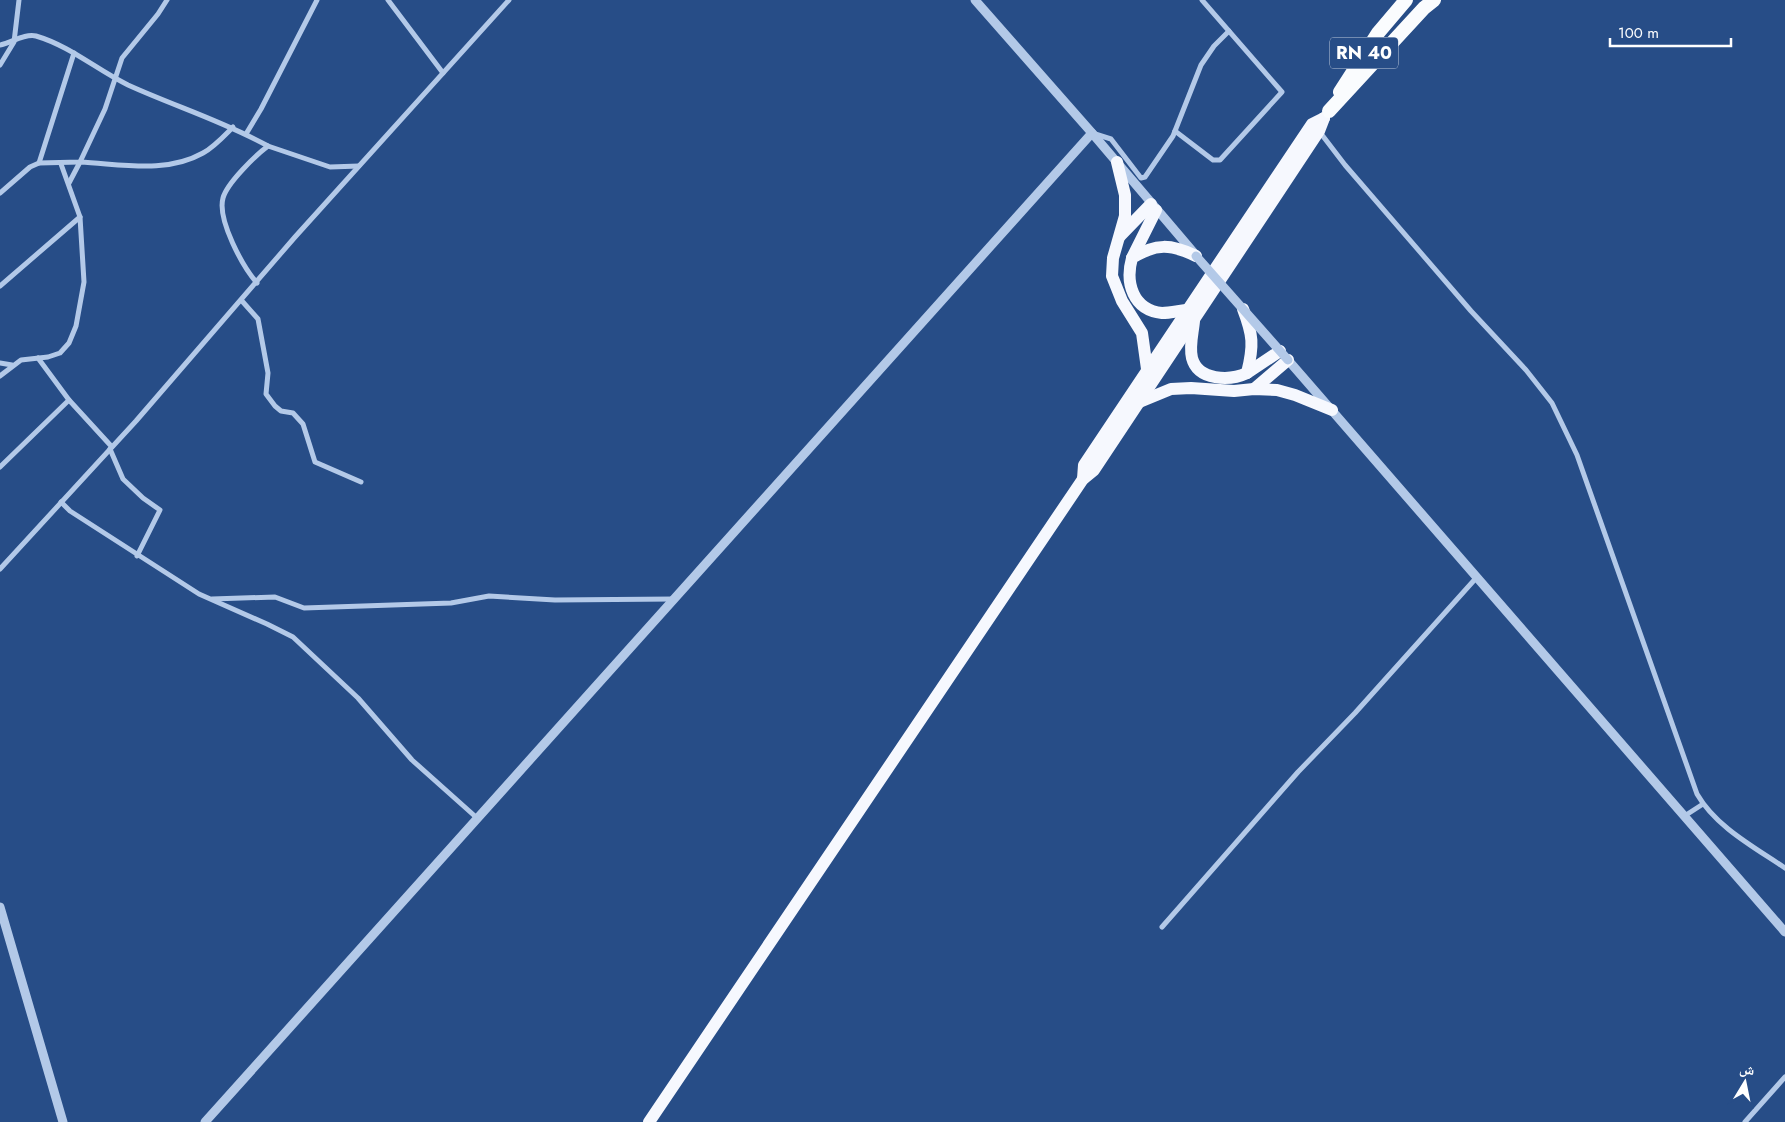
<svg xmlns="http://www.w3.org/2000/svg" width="1785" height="1122" font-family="Jost,'Noto Naskh Arabic',sans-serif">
<rect width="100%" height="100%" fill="#274d87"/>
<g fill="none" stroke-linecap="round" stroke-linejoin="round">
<g stroke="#b3c9e8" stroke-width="5">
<path d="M388,0L443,73"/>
<path d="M0,45C11,43 25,33 36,36C70,46 97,70 128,85C174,106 223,121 268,146"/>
<path d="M0,65L14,42L19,0"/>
<path d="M1175,131L1213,160H1220L1282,92L1202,0"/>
<path d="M1319,131L1345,165L1471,311L1526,370L1552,403L1577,455L1697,794C1716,827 1754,847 1785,868"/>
<path d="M1092,133L1111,139L1141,178L1145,177L1173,136L1201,65L1214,46L1229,31"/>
<path d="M246,134L261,109L317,0"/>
<path d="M39,163L74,53"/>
<path d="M69,183L80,162C122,164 166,174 203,153C214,147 224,136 233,127"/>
<path d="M0,193L30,167L39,163L80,162L105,109L122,58L158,14L167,0"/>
<path d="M257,283C243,267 217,220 223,198C227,183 256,155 268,146L330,167L359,166"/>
<path d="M0,286L80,217"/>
<path d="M242,301L258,319L268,373L266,394L275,406L281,411L293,413L303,424L315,462L361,482"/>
<path d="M38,358L69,400L112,447"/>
<path d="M0,363L12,365"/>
<path d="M0,376L21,360L48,357L60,353L69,343L76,326L84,282L80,217L61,164"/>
<path d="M110,449L123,479L143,498L160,510L137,556"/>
<path d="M0,467L69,400"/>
<path d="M61,502L70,511L199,594L267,624L293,637L358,698L412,760L477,818"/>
<path d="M0,569L136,421L295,237L509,0"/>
<path d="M212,599L275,597L304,608L451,603L489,596L555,600L674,599"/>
<path d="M1686,815L1703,804"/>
<path d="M1162,927L1298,772L1355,713L1477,577"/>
<path d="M1745,1122L1785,1077"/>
</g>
<g stroke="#b3c9e8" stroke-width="9">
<path d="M975,0L1092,133L1194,253"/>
<path d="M1288,360L1785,932"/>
<path d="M0,907L63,1122"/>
<path d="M205,1122L1092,133"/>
</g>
<g stroke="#f6f8fe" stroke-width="12">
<path d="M1117,162L1125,195V216L1113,258L1112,276L1122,301L1142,333L1147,369"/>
<path d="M1120,236L1151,204"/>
<path d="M1132,258L1156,210"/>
<path d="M1186,310C1178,311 1169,313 1162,313C1133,310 1125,283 1132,258C1156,243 1171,244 1196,256"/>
<path d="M1194,321C1193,333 1189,346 1192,358C1198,381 1230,381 1247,373C1254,345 1253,335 1243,309"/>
<path d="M1247,373L1280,351"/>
<path d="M1254,389L1288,360"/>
<path d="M1137,403L1171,389L1191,388L1234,391L1254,389L1277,390L1295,395L1332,410"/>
<path d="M1083,479L1084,465L1312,124L1324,118"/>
<path d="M649,1122L1083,479L1094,470L1319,131L1324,118"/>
</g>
<g stroke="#fafcfe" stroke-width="14">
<path d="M1340,92L1378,33L1406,0"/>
<path d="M1329,111L1424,8L1434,0"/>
</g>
<path stroke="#b3c9e8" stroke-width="9" d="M1196,256L1288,360"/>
</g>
<g text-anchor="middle" stroke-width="5" stroke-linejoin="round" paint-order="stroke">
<rect fill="#274d87" stroke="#becadb" stroke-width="1" x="1330" y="37.5" width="68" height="31" rx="4"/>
<g font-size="18" font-weight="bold" fill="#fff">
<text x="1364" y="59">RN 40</text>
</g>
</g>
<g transform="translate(1745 1082) rotate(10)" stroke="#274d87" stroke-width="4" paint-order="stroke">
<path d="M0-4L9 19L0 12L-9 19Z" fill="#ffffff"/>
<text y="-8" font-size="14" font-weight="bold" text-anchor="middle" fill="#ffffff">ش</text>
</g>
<path d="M1610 38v8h121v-8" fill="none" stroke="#ffffff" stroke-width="2.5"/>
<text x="1618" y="38" font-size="15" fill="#ffffff" stroke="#274d87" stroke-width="4" paint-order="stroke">100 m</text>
</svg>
